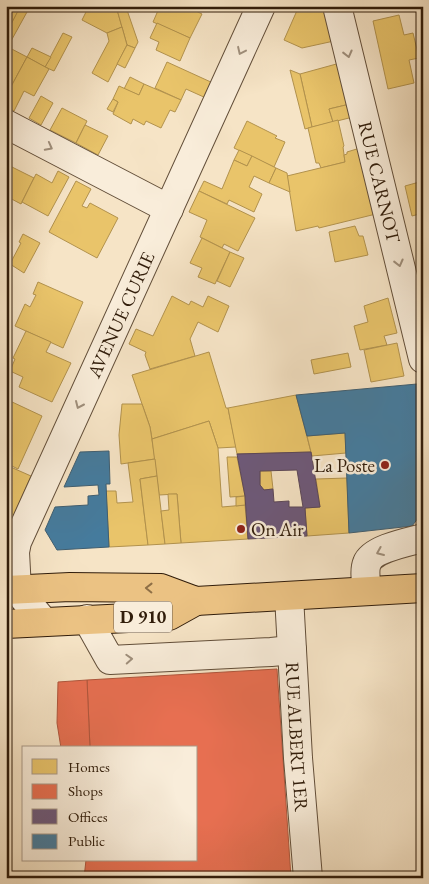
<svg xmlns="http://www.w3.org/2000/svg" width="429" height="884" font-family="'EB Garamond',serif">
<rect width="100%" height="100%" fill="#f6e4c6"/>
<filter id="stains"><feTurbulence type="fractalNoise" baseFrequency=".004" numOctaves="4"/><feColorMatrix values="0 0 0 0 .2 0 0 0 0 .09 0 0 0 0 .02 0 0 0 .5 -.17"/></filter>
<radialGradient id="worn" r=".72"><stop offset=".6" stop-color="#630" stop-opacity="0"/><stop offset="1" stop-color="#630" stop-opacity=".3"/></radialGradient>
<g fill="#e9c46a" stroke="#b2924d">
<path d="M6,6H21L6,34Z"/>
<path d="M89,6H116L122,27L107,33L82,20Z"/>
<path d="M116,6L127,10L138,42L135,48L127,45Z"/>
<path d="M160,6H186L202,14L190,38L153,22Z"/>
<path d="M299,6H326L334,41L302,48L284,40Z"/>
<path d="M19,9L27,12L11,41L6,39V34Z"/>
<path d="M399,15L404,35L413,33L419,58L409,60L414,83L388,89L373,21Z"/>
<path d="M157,23L190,38L180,61L156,50L159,42L150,38Z"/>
<path d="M122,27L127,45L108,82L92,73L109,41L107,33Z"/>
<path d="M63,33L72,37L54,71L45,67Z"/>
<path d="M127,45L135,48L125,68L117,64Z"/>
<path d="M6,46L27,57L6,96Z"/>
<path d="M32,48L51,57L45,67L27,57Z"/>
<path d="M27,57L49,69L34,96L24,91L14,111L6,106V96Z"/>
<path d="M167,62L213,83L206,98L186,89L181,100L155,88Z"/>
<path d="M340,63L350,104L329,109L333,122L312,127L300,74Z"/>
<path d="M290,70L300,74L312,127L305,129Z"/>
<path d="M130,77L144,84L139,95L124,89Z"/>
<path d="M144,84L181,100L175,112L170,110L161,128L146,121L144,125L133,119L131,124L113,114L118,102L113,99L119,86L139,95Z"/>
<path d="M41,96L53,103L41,125L29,118Z"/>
<path d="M113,99L118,102L113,112L107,109Z"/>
<path d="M350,104L353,117L333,122L329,109Z"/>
<path d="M62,108L87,121L76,143L50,130Z"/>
<path d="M338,120L344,146L343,147L345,162L321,168L319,163H316L308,128Z"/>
<path d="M247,121L277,136L275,138L285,142L274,167L234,148Z"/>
<path d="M85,125L108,136L98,155L76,143Z"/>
<path d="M360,148L376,214L319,228L318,226L296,231L287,176L345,162L344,155L347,154V152Z"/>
<path d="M239,150L252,156L247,166L234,160Z"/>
<path d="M252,156L276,168L269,183L254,176L249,187L262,194L254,212L229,200L227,204L199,191L204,181L222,189L234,160L247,166Z"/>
<path d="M6,164L34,178L21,204L6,196Z"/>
<path d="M276,168L287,173L290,192L269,183Z"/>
<path d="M58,171L69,177L48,216L22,202L36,174L52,183Z"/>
<path d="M76,181L91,189L82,206L87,208L90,203L118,218L97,258L49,232Z"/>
<path d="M423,181V213L412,216L405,186Z"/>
<path d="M199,191L255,218L238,251L224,244L222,248L200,237L207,220L189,212Z"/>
<path d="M355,226L359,236H363L368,255L335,262L329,232Z"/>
<path d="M23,234L40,243L24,273L10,264L21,243L19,242Z"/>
<path d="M202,238L230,252L215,284L198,277L202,268L190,263Z"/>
<path d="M230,252L244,258L230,287L217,281Z"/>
<path d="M38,282L83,302L63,348L15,326L25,304L30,307L36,295L33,294Z"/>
<path d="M172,296L189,305L191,301L203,307L208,296L229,306L218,332L198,322L190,339L195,356L150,369L145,355L146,352L129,344L136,329L153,336Z"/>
<path d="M388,298L397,333L384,336L387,345L360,350L354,326L368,322L364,306Z"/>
<path d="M26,331L51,342L46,352L71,363L52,402L19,387L23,377L10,371L15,359L13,358Z"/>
<path d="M397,343L404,376L371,382L364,350Z"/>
<path d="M209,352L226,408H228L236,447L218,448L209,421L152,439L150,427L132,375Z"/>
<path d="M348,353L351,367L314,374L311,360Z"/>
<path d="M296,395L311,452L237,454L228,408Z"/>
<path d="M10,401L42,416L18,469L6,463V409Z"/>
<path d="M122,404H142L150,427L155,459L121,464L119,435Z"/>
<path d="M209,421L218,448L222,507L245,505L248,539L181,543L177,494L159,495L152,439Z"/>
<path d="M345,433L346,453L312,456L307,436Z"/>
<path d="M227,457H237L245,496L230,497Z"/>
<path d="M155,459L157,476L140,479L148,545L109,547L106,491H116L117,503L133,502L128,463Z"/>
<path d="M6,465L31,476L6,533Z"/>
<path d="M260,471H271L273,489L264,490L260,485Z"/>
<path d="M157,476L165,544L148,545L140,479Z"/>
<path d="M347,478L349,533L307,536L305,508L320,507L316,479Z"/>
<path d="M168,494H177L181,543L165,544L161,511L169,510Z"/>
<path d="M245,496V505L236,506V497Z"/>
</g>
<g fill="#e76f51" stroke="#b0563c">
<path d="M277,669L291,878H84L86,860H196V748H90L87,680Z"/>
<path d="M87,680L90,748H61L57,723L58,682Z"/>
</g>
<path fill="#6d597a" stroke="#5b4758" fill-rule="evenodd" d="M311,452L320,507L305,508L307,536L248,539L245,496L237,454ZM297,470L303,507H289V501L274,502L273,489L264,490L260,485V471Z"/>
<g fill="#457b9d" stroke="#3f5e71">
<path d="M417,384L423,406V512L412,526L349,533L345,433L307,436L296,395Z"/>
<path d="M109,451L110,484H106L109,547L57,550L45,530L55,507L88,505V496L99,495L98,485L64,487L80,452Z"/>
</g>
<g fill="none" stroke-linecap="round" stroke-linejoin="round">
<g stroke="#624e39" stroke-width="30">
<g id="minor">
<path id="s1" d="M337,6L423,359"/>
<path d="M6,124L169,209"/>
<path d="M367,590C366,582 364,570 367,563C372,549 408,542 423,538"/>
<path id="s2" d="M289,596L298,758L308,878"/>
<path d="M87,619L110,660L271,652L292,650"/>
<path id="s3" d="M44,622L17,590L15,552L17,542L261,6"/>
</g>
</g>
<g stroke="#301c0a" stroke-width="30">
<g id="major">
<path d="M6,590L70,587L161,588L196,601L423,588"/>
<path d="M6,624L169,616L196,601"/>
</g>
</g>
<use href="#minor" stroke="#f9edda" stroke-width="28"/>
<use href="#major" stroke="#ebc283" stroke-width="28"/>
</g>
<defs><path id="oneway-chevron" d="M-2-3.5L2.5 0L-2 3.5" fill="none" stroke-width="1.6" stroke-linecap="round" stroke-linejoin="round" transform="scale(1.25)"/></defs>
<g stroke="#9f8f7c">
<use href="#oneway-chevron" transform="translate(241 51) rotate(115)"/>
<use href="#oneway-chevron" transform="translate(348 54) rotate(76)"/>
<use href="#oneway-chevron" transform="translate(49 147) rotate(28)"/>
<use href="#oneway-chevron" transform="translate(399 263) rotate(76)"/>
<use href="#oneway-chevron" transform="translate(79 405) rotate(114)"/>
<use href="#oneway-chevron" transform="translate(380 552) rotate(157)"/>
<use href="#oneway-chevron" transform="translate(129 659) rotate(-3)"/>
</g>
<use stroke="#8e6f46" href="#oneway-chevron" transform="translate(149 588) rotate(-179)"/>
<g fill="#8f2418" stroke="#f9edda" stroke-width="2">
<circle cx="385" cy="465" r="5"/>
<circle cx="241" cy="529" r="5"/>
</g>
<g text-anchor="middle" stroke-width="5" stroke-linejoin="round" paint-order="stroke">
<rect fill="#f9edda" stroke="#6c5b48" stroke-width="1" x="114" y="601.5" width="58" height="31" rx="4"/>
<g font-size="18" font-weight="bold" fill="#301c0a">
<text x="143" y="623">D 910</text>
</g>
<g font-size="19" fill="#301c0a" stroke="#f9edda">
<text dy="7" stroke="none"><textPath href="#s1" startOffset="181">RUE CARNOT</textPath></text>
<text dy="7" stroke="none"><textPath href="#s3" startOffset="340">AVENUE CURIE</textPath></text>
<text dy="7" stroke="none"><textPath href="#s2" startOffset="141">RUE ALBERT 1ER</textPath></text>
</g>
<g font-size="19" fill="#301c0a" stroke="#f9edda" text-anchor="end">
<text x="375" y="472">La Poste</text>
<text x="251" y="536" text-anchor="start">On Air</text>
</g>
</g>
<rect width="429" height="884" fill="none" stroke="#f6e4c6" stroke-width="25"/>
<rect x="8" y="8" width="414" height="869" fill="none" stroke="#301c0a" stroke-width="2.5"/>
<rect x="12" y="12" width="404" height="859" fill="none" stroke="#301c0a"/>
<rect x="22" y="746" width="175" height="115" fill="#f9edda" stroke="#a99987"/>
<rect x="32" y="759" width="25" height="15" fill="#e9c46a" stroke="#a99987"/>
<text x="68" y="772" font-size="15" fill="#301c0a">Homes</text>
<rect x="32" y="784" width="25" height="15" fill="#e76f51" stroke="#a99987"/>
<text x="68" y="796" font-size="15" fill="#301c0a">Shops</text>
<rect x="32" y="809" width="25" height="15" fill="#6d597a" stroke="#a99987"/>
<text x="68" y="822" font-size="15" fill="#301c0a">Offices</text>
<rect x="32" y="834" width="25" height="15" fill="#457b9d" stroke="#a99987"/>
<text x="68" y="846" font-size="15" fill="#301c0a">Public</text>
<rect width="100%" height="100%" filter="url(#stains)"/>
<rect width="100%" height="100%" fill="url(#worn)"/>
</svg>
